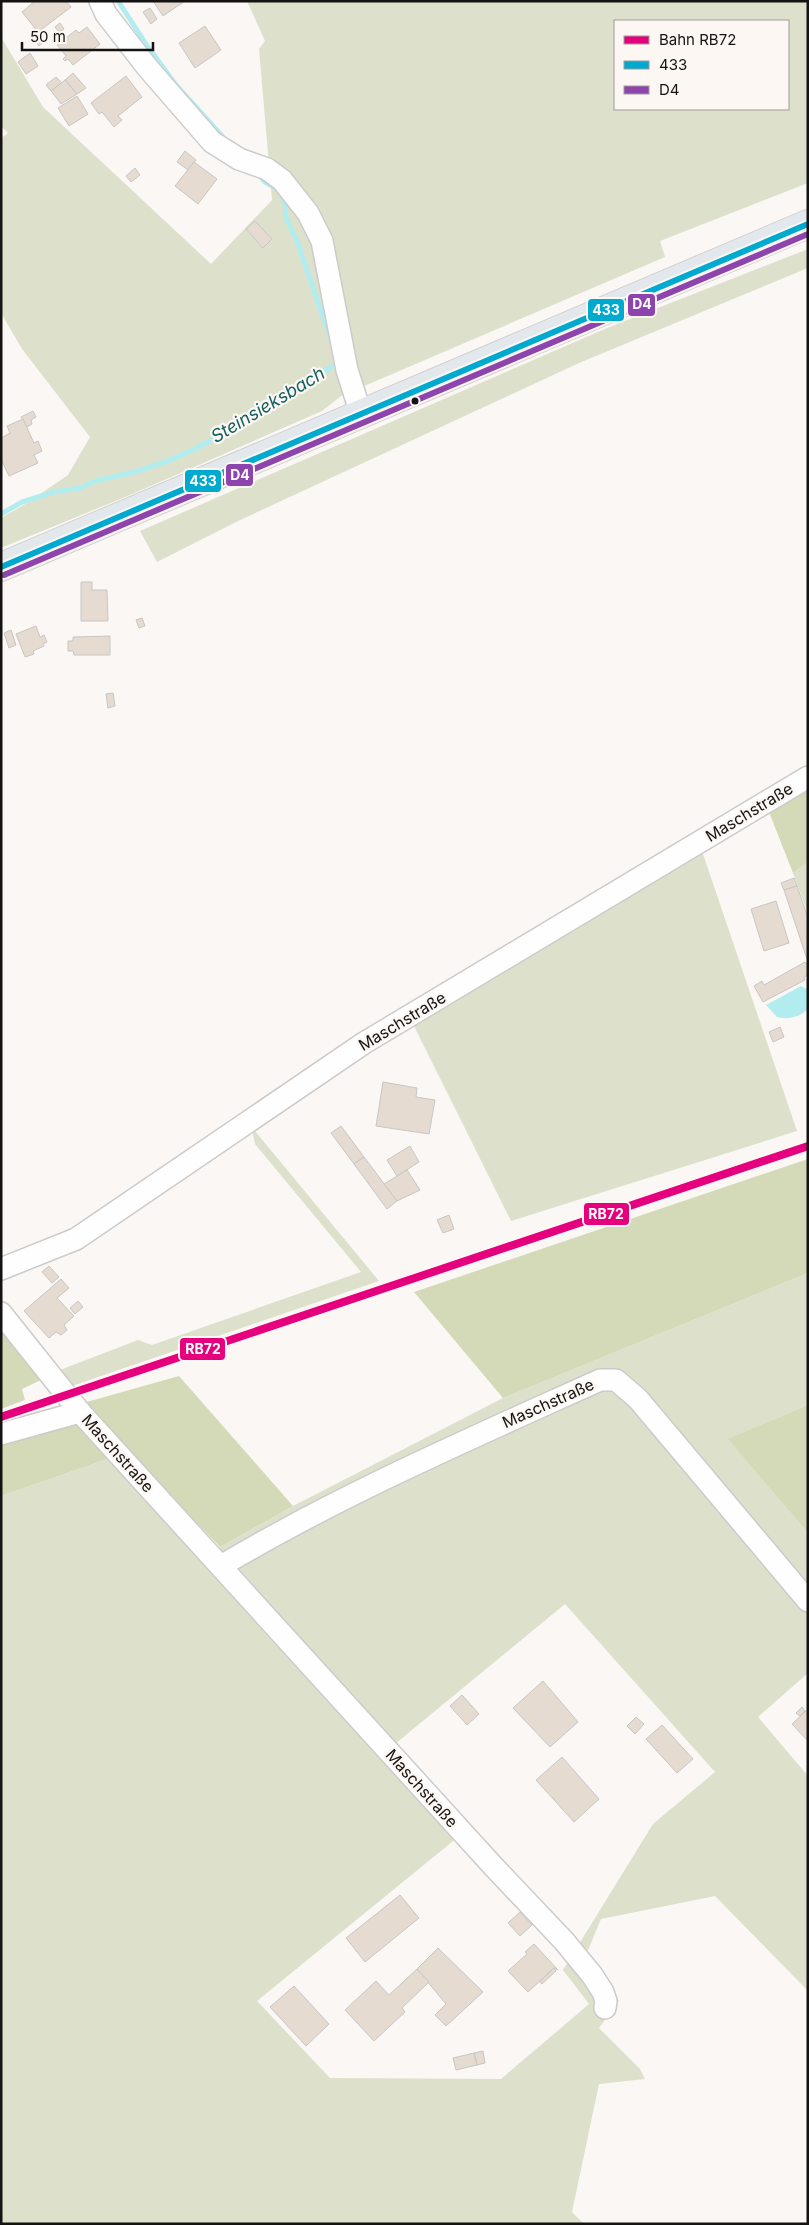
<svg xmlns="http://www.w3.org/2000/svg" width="809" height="2225" font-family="Inter,sans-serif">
<rect width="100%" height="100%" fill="#faf7f5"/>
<g fill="#dde1cb" fill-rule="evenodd">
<path d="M247,1H808V183L660,241L665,257L341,396L322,411L130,495L1,548V518L27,503L68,475L90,437L22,349L1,313V138L8,133L1,126V37L43,107L211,264L272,200L259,49L265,41ZM615,21H788V109H615Z"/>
<path d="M808,249V268L579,363L238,521L157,562L140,531L607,328Z"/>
<path d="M702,851L797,1131L511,1221L411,1020Z"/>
<path d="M808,862V914L793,873Z"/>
<path d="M251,1126L379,1281L69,1387L60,1370L138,1340L152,1345L361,1272L255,1144Z"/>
<path d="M808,1273V1405L729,1439L808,1533V1673L758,1717L808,1776V1991L715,1896L601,1919L586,1955L619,2001L599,2028L640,2069L645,2079L599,2084L572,2212L584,2224H1V1496L113,1457L208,1561L220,1547L293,1506L503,1398ZM565,1604L715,1772L653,1824L563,1970L589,2004L501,2079L330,2078L257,2001L458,1837L395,1744Z"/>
</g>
<g fill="#d4dab7">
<path d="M808,787V862L793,873L769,812Z"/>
<path d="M808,1159V1273L503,1398L414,1292Z"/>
<path d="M1,1324L47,1377L22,1389L25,1400L1,1409Z"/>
<path d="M179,1376L293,1506L220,1547L83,1403Z"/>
<path d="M65,1405L113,1457L1,1496V1427Z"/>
<path d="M808,1405V1533L728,1439Z"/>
</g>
<path fill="#b1edef" d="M801,986L808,990V1009C800,1017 788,1020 777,1017L766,1005Z"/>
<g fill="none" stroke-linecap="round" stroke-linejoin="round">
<g stroke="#b1edef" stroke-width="5">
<path d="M118,1L148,47L176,85L222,136"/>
<path d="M259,175L265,182L279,190L285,203L286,218L297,241L330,337"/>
<path d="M1,514L22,502L54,492L80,488L95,481L134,472L168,461L199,447L260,412L274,400L292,393L300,385L337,364L336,359"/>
</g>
</g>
<g fill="#e5dbd1" stroke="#c8c6c5">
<path d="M35,1H66L71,7L38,32L22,12Z"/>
<path d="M153,1H185L163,16Z"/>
<path d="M150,8L157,19L151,24L143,12Z"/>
<path d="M60,23L64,29L59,32L55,27Z"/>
<path d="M205,26L221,50L195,68L179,43Z"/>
<path d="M87,27L100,44L73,65L68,59L65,61L63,59L66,56L57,45L76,30L79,33Z"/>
<path d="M38,34L44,41L39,46L33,38Z"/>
<path d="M30,53L38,66L26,74L18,62Z"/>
<path d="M73,73L86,88L77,94L65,80Z"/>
<path d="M126,76L142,97L118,116L122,120L114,127L102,112L99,114L91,103Z"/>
<path d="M56,77L62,83L51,91L46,85Z"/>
<path d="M65,80L77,94L61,104L51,91Z"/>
<path d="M77,96L88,114L69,126L58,108Z"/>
<path d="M185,151L196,160L188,170L177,162Z"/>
<path d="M194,162L217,179L198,204L175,186Z"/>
<path d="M135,168L140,175L131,182L126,176Z"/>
<path d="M255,221L272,239L263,248L246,229Z"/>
<path d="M33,411L36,417L31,420L32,424L27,427L21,417Z"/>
<path d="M23,419L34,443L38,441L42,451L34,455L38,463L9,476L1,459V438L10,433L7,426Z"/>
<path d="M81,582H92V590H107L108,621H81Z"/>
<path d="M142,618L145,626L139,628L136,620Z"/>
<path d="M36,626L40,637L44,635L47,642L43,644L44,646L33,651L34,654L25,657L16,634Z"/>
<path d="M11,630L16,645L9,648L4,633Z"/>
<path d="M110,636V655H74L73,651H68V641H73V637Z"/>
<path d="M113,693L115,706L108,708L106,694Z"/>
<path d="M794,878L797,886L784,890L781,883Z"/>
<path d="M797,886L808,918L807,959L784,890Z"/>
<path d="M776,901L789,943L764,951L751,909Z"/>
<path d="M805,962L808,966V975L804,977L805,980L763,1002L754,986L762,981L764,985Z"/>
<path d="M780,1027L784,1037L773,1042L769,1032Z"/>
<path d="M383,1082L417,1088L416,1097L435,1100L429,1134L376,1126Z"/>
<path d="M341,1126L364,1157L354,1164L331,1133Z"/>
<path d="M410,1146L419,1162L397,1176L387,1160Z"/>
<path d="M364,1157L397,1201L387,1209L354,1164Z"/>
<path d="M407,1170L420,1190L397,1201L384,1184Z"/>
<path d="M449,1215L454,1229L443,1233L437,1220Z"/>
<path d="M49,1266L59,1277L52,1283L42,1272Z"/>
<path d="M61,1279L69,1288L57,1298L74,1316L64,1325L67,1330L61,1335L56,1332L49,1338L24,1311Z"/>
<path d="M78,1301L83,1307L75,1314L70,1308Z"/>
<path d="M543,1681L578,1722L550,1747L513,1708Z"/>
<path d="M462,1695L479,1714L467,1725L450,1706Z"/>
<path d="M802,1707L805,1711L800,1716L796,1713Z"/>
<path d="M808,1709V1741L792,1724Z"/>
<path d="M636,1717L644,1724L635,1734L627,1726Z"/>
<path d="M662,1725L693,1759L677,1773L646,1739Z"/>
<path d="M562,1757L599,1799L574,1822L536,1780Z"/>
<path d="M400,1895L419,1918L365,1962L346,1938Z"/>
<path d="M520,1912L532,1925L520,1936L508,1923Z"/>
<path d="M534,1944L558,1970L554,1968L528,1992L508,1971L527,1954L525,1952Z"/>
<path d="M438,1948L483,1992L446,2026L435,2015L446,2004L417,1969Z"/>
<path d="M554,1968L556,1971L542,1984L540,1981Z"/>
<path d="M417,1969L429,1982L402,2008L405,2012L374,2041L345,2010L376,1981L389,1995Z"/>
<path d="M294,1986L329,2024L306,2046L270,2007Z"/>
<path d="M483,2051L485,2063L477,2065L474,2053Z"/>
<path d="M474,2053L477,2065L456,2070L453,2058Z"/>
</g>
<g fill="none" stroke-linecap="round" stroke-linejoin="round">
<g stroke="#cdcbca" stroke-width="24">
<g id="minor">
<path d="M100,1L106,14L147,67L212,142L239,159L267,169L282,180L308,213L322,241L347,370L361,414"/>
<path d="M1,1269L76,1239L364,1043L808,777"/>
<path d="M1,1313L80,1412L493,1866L564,1941L592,1975L603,1992L606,2001L605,2008"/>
<path d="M1,1434L80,1412"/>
<path d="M221,1566C342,1494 472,1438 600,1380H616L638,1399L808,1601"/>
</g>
</g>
<g stroke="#d3d1d0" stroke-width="30">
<path id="major" d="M1,567L808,224"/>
</g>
<use href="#minor" stroke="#fefefe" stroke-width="21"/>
<use href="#major" stroke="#e3e8ec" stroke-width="28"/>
<g stroke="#fcf7f3" stroke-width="10">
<path id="bus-1" d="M1,567L808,224"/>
</g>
<g stroke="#fcf7f3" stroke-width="10">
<path id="bus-2" d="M4,575L808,234"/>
</g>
<use href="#bus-1" stroke="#00a9ce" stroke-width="6"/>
<use href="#bus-2" stroke="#8e44ad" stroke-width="6"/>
<g stroke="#fcf7f3" stroke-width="11">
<path id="rail-1" d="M1,1417L808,1146"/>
</g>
<use href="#rail-1" stroke="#e5007d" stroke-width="8"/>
</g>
<circle fill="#141312" stroke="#fcf7f3" stroke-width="2" cx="415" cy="401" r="4.5"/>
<g text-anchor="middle" stroke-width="4.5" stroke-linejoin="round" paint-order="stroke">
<g font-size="16" fill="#141312" stroke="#fcf7f3">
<text transform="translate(749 812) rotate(-31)" y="6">Maschstraße</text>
<text transform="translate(402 1021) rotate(-31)" y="6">Maschstraße</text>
<text transform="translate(548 1403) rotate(-24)" y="6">Maschstraße</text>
<text transform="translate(118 1453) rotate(48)" y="6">Maschstraße</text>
<text transform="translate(422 1788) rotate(48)" y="6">Maschstraße</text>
</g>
<g font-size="18" font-style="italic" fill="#135e60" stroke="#fcf7f3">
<text transform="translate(268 405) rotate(-31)" y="6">Steinsieksbach</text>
</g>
</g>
<g stroke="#fcf7f3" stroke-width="2">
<rect x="627" y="293" width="29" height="24" rx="5" fill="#8e44ad"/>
<rect x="587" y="298" width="38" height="24" rx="5" fill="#00a9ce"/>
<rect x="225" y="463" width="29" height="24" rx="5" fill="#8e44ad"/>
<rect x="184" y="469" width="38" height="24" rx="5" fill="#00a9ce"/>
<rect x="583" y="1202" width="47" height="24" rx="5" fill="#e5007d"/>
<rect x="179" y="1337" width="47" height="24" rx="5" fill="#e5007d"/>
</g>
<g font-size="14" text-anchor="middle" font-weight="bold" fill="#fff">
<text x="642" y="309">D4</text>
<text x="606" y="315">433</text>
<text x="240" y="480">D4</text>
<text x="203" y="486">433</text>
<text x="606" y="1219">RB72</text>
<text x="203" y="1354">RB72</text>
</g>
<rect width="809" height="2225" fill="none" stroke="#141312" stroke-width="5"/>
<rect x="614" y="20" width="175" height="90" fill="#fcf7f3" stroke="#9f9c99"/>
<rect x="624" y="36" width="25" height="8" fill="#e5007d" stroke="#9f9c99"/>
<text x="659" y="45" font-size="15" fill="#141312">Bahn RB72</text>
<rect x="624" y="61" width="25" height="8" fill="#00a9ce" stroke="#9f9c99"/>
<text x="659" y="70" font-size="15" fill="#141312">433</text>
<rect x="624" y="86" width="25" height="8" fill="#8e44ad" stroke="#9f9c99"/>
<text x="659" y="95" font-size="15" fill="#141312">D4</text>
<path d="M22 42v8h131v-8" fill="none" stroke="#141312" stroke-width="2.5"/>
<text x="30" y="42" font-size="15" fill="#141312" stroke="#fcf7f3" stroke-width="4" paint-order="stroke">50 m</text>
</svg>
